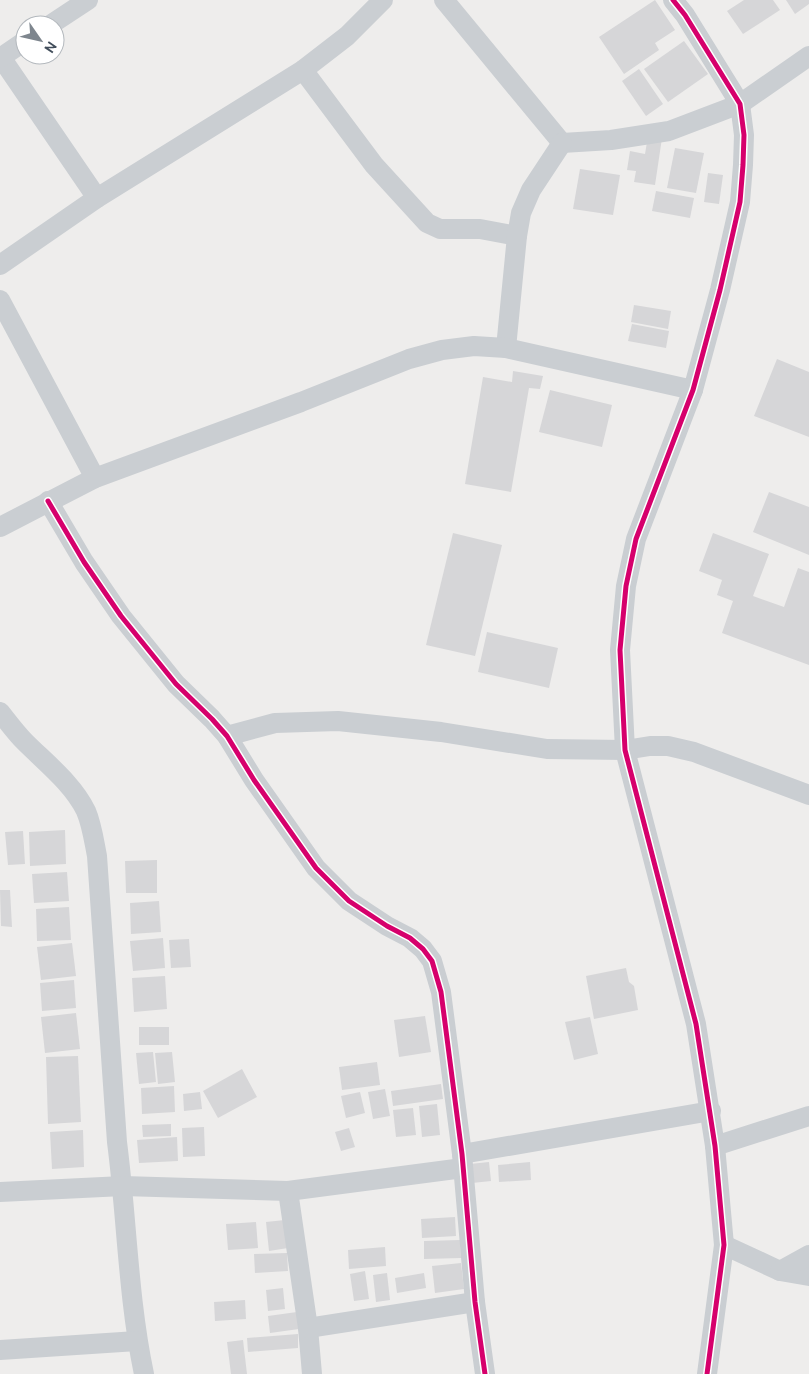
<svg xmlns="http://www.w3.org/2000/svg" width="809" height="1374" font-family="Ubuntu,sans-serif">
<rect width="100%" height="100%" fill="#eeedec"/>
<g fill="#d6d6d8">
<path d="M655,0L675,30L655,43L659,50L624,74L599,37Z"/>
<path d="M744,0H773L780,10L743,34L727,11Z"/>
<path d="M786,0H809V4L795,14Z"/>
<path d="M684,41L708,74L668,102L644,69Z"/>
<path d="M639,69L663,104L646,116L622,81Z"/>
<path d="M648,136L662,138L655,185L634,182L636,171L627,170L630,151L645,154Z"/>
<path d="M675,148L704,153L696,193L667,188Z"/>
<path d="M580,169L620,175L613,215L573,209Z"/>
<path d="M708,173L723,175L719,204L704,202Z"/>
<path d="M656,191L694,198L690,218L652,211Z"/>
<path d="M634,305L671,311L668,329L631,322Z"/>
<path d="M632,324L669,331L666,348L628,341Z"/>
<path d="M777,359L809,372V437L754,416Z"/>
<path d="M513,371L543,376L540,389L529,388L511,492L465,484L483,377L512,382Z"/>
<path d="M550,390L612,405L602,447L539,432Z"/>
<path d="M769,492L809,507V555L753,532Z"/>
<path d="M453,533L502,545L475,656L426,645Z"/>
<path d="M713,533L769,554L753,596L784,607L798,568L809,572V665L722,633L733,601L717,595L722,580L699,571Z"/>
<path d="M487,632L558,648L549,688L478,672Z"/>
<path d="M65,830L66,864L30,866L29,832Z"/>
<path d="M23,831L25,864L8,865L5,832Z"/>
<path d="M157,860V893H126L125,861Z"/>
<path d="M67,872L69,901L34,903L32,874Z"/>
<path d="M0,890H10L12,927L1,926Z"/>
<path d="M159,901L161,932L131,934L130,903Z"/>
<path d="M69,907L71,940L37,941L36,909Z"/>
<path d="M163,938L165,968L133,971L130,941Z"/>
<path d="M189,939L191,967L171,968L169,940Z"/>
<path d="M72,943L76,976L41,980L37,947Z"/>
<path d="M626,968L629,982L634,986L638,1010L594,1019L586,976Z"/>
<path d="M165,976L167,1009L134,1012L132,978Z"/>
<path d="M74,980L76,1008L42,1011L40,983Z"/>
<path d="M76,1013L80,1049L45,1053L41,1017Z"/>
<path d="M425,1016L431,1052L399,1057L394,1020Z"/>
<path d="M590,1017L598,1054L574,1060L565,1022Z"/>
<rect x="139" y="1027" width="30" height="18"/>
<path d="M153,1052L156,1082L139,1084L136,1053Z"/>
<path d="M172,1052L175,1082L158,1084L155,1053Z"/>
<path d="M78,1056L81,1122L48,1124L46,1057Z"/>
<path d="M377,1062L380,1085L342,1090L339,1067Z"/>
<path d="M242,1069L257,1097L218,1118L203,1091Z"/>
<path d="M441,1084L443,1099L393,1106L391,1091Z"/>
<path d="M174,1086L175,1112L142,1114L141,1088Z"/>
<path d="M385,1089L390,1116L373,1119L368,1092Z"/>
<path d="M200,1092L202,1109L184,1111L183,1094Z"/>
<path d="M360,1092L365,1113L346,1118L341,1096Z"/>
<path d="M437,1104L440,1135L422,1137L419,1106Z"/>
<path d="M413,1108L416,1135L396,1137L393,1110Z"/>
<path d="M171,1124V1136L143,1137L142,1125Z"/>
<path d="M204,1127L205,1156L183,1157L182,1128Z"/>
<path d="M349,1128L355,1147L341,1151L335,1132Z"/>
<path d="M83,1130L84,1167L52,1169L50,1132Z"/>
<path d="M177,1137L178,1161L139,1163L137,1140Z"/>
<path d="M489,1162L491,1181L472,1183L470,1164Z"/>
<path d="M530,1162L531,1180L499,1182L498,1165Z"/>
<path d="M455,1217L456,1236L422,1238L421,1219Z"/>
<path d="M285,1220L288,1248L269,1251L266,1222Z"/>
<path d="M256,1222L258,1248L228,1250L226,1224Z"/>
<path d="M460,1240L461,1258L424,1259V1241Z"/>
<path d="M385,1247L386,1266L349,1269L348,1250Z"/>
<path d="M287,1253L288,1271L255,1273L254,1254Z"/>
<path d="M461,1263L464,1289L435,1293L432,1266Z"/>
<path d="M365,1271L369,1299L354,1301L350,1274Z"/>
<path d="M387,1273L390,1300L376,1302L373,1275Z"/>
<path d="M424,1273L426,1288L397,1293L395,1278Z"/>
<path d="M283,1288L285,1309L268,1311L266,1290Z"/>
<path d="M245,1300L246,1319L215,1321L214,1302Z"/>
<path d="M297,1312L299,1329L270,1333L268,1316Z"/>
<path d="M298,1334V1348L248,1352L247,1338Z"/>
<path d="M243,1340L247,1374H231L227,1342Z"/>
</g>
<g fill="none" stroke-linecap="round" stroke-linejoin="round">
<g stroke="#caced2" stroke-width="20">
<path d="M444,0L562,143"/>
<path d="M673,0L685,15L740,104L744,135L743,165L740,202L720,290L693,390L636,539L626,586L620,650L625,750L696,1024L715,1146L724,1245L707,1374"/>
<path d="M50,25L88,0"/>
<path d="M0,56L97,198"/>
<path d="M0,58L25,41"/>
<path d="M303,70L374,165L427,223L440,229H480L517,236"/>
<path d="M562,143L611,140L669,131L740,104L809,56"/>
<path d="M0,265L97,198L303,70L347,36L383,0"/>
<path d="M0,300L95,478"/>
<path d="M506,348L517,236L521,213L531,190L562,143"/>
<path d="M48,501L84,562L121,616L176,684L212,719L227,736L254,780L316,868L349,901L387,926L410,938L423,949L432,961L441,992L462,1154L475,1302L485,1374"/>
<path d="M0,527L95,478L301,402L409,359L442,350L474,346L506,348L693,390"/>
<path d="M0,712C8,722 16,733 25,742C46,763 73,784 86,811C92,825 94,841 97,856L117,1142C127,1219 128,1298 144,1374"/>
<path d="M227,736L275,723L338,721L441,732L547,749L625,750L650,746H668L694,752L809,795"/>
<path d="M715,1146L809,1116"/>
<path d="M462,1154L711,1111"/>
<path d="M288,1191L308,1328L312,1374"/>
<path d="M0,1192L123,1186L288,1191L463,1168"/>
<path d="M724,1245L780,1271L809,1276"/>
<path d="M780,1271L809,1255"/>
<path d="M308,1328L475,1302"/>
<path d="M0,1350L137,1341"/>
</g>
<g stroke="#fff" stroke-width="8">
<g id="cycleway">
<path d="M673,0L685,15L740,104L744,135L743,165L740,202L720,290L693,390L636,539L626,586L620,650L625,750L696,1024L715,1146L724,1245L707,1374"/>
<path d="M48,501L84,562L121,616L176,684L212,719L227,736L254,780L316,868L349,901L387,926L410,938L423,949L432,961L441,992L462,1154L475,1302L485,1374"/>
</g>
</g>
<use href="#cycleway" stroke="#d6006c" stroke-width="5"/>
</g>
<g transform="translate(40 40) rotate(124)"><circle r="24" fill="#ffffff" stroke="#b3b8bd"/>
<path d="M0-4L9 19L0 12L-9 19Z" fill="#7e868e"/>
<text y="-8" font-size="14" font-weight="bold" text-anchor="middle" fill="#424e5b">N</text>
</g>
</svg>
